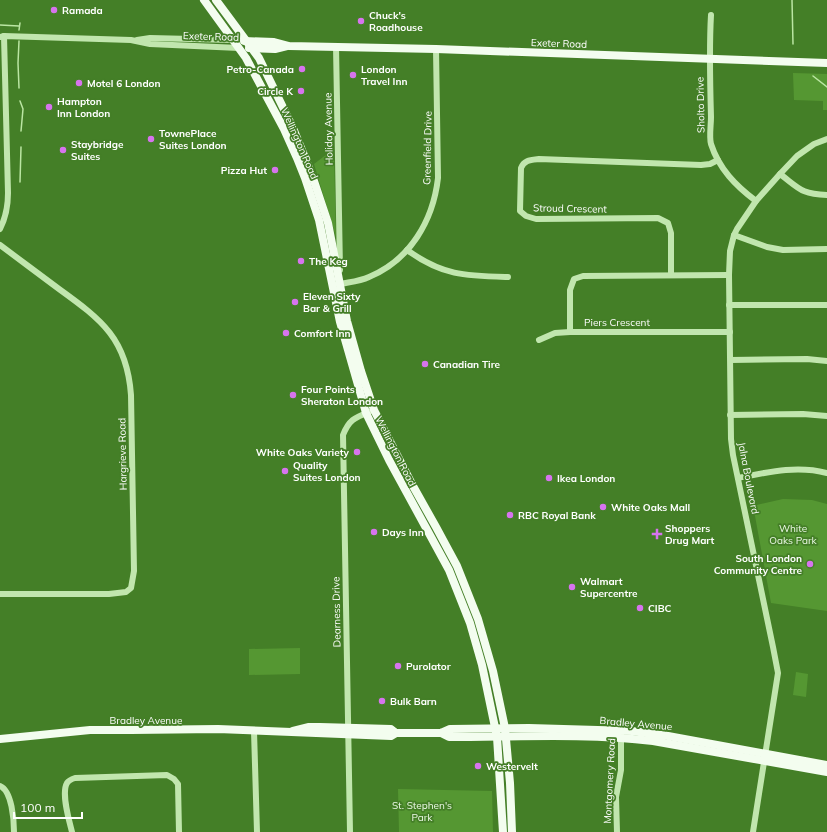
<svg xmlns="http://www.w3.org/2000/svg" width="827" height="832" font-family="Mulish,sans-serif">
<rect width="100%" height="100%" fill="#447f27"/>
<g fill="#559732">
<path d="M793,73L827,74V110H823V101L794,100Z"/>
<path d="M331,151H333L334,154L336,237L314,164Z"/>
<path d="M783,499L812,500L827,504V611L771,603L755,516L752,506Z"/>
<path d="M300,648V674L249,675V649Z"/>
<path d="M796,672L808,674L806,697L793,695Z"/>
<path d="M398,789L492,791L493,832H399Z"/>
</g>
<g fill="none" stroke-linecap="round" stroke-linejoin="round">
<g stroke="#bbe6a3" stroke-width="1.5">
<path d="M792,0L793,44"/>
<path d="M0,25L19,26"/>
<path d="M19,30L20,23"/>
<path d="M19,41L18,63L19,88"/>
<path d="M813,76L827,87"/>
<path d="M20,101L23,109L21,131"/>
<path d="M20,182L21,147"/>
</g>
<g stroke="#c1e6ae" stroke-width="6">
<path d="M711,15C709,49 710,83 711,117C711,125 709,137 711,144C719,169 736,186 756,201"/>
<path d="M0,37L4,36L131,40L150,44L239,48"/>
<path d="M137,40L150,38L233,40"/>
<path d="M336,46L340,270"/>
<path d="M780,174C800,189 801,194 827,195"/>
<path d="M0,229C6,217 8,206 8,193L4,36"/>
<path d="M734,235L767,247L783,250L827,249"/>
<path d="M0,245C20,260 39,274 59,289C102,320 127,339 131,395L134,571L131,588L126,592L109,594H0"/>
<path d="M407,250C443,276 466,276 508,277"/>
<path d="M671,275V233L668,223L658,218L536,219L526,216L520,211L521,168C524,160 530,160 539,159L701,165L710,164L718,160"/>
<path d="M729,275L583,276L574,279L570,290V332H730"/>
<path d="M336,285C348,282 358,282 369,277C410,260 433,221 438,178L436,49"/>
<path d="M729,305H827"/>
<path d="M539,340L555,333L570,332"/>
<path d="M731,360L807,359L827,361"/>
<path d="M730,415L803,414L827,416"/>
<path d="M738,478C768,472 797,465 827,473"/>
<path d="M254,731L257,832"/>
<path d="M0,786C12,791 14,820 14,832"/>
<path d="M72,832C69,820 61,793 67,783C69,780 72,779 75,778L167,775L174,779L178,784L179,832"/>
<path d="M350,832L343,435C349,420 354,418 369,412"/>
<path d="M617,832L616,797L621,770V734"/>
<path d="M753,832L778,673L773,647L733,455L731,439L729,275L730,251L734,235L737,229L756,201L780,174L797,156L814,144L827,139"/>
</g>
<g stroke="#f3fdef" stroke-width="8">
<path d="M204,0L246,58L284,129L297,158L305,178L319,220L340,322L366,413L389,460L449,570L470,623L482,665L497,737L503,832"/>
<path d="M216,0L259,58L293,128L312,175L328,223L347,321L361,371L374,410L413,486L436,527L457,566L478,619L493,671L505,728L510,783L512,832"/>
<path d="M244,41L274,42L289,46L436,49L827,63"/>
<path d="M249,48L275,49L287,46"/>
<path d="M293,731L309,727H320L391,729L396,733H441L450,729L529,728L632,731L668,736L827,765"/>
<path d="M441,733L449,737C517,737 585,733 653,741L827,772"/>
<path d="M0,739L90,730H131L218,729L391,736L396,733"/>
</g>
</g>
<g fill="#d774ee" stroke="#447f27" stroke-width="1.5">
<circle cx="54" cy="10" r="4"/>
<circle cx="361" cy="21" r="4"/>
<circle cx="302" cy="69" r="4"/>
<circle cx="353" cy="75" r="4"/>
<circle cx="79" cy="83" r="4"/>
<circle cx="301" cy="91" r="4"/>
<circle cx="49" cy="107" r="4"/>
<circle cx="151" cy="139" r="4"/>
<circle cx="63" cy="150" r="4"/>
<circle cx="275" cy="170" r="4"/>
<circle cx="301" cy="261" r="4"/>
<circle cx="295" cy="302" r="4"/>
<circle cx="286" cy="333" r="4"/>
<circle cx="425" cy="364" r="4"/>
<circle cx="293" cy="395" r="4"/>
<circle cx="357" cy="452" r="4"/>
<circle cx="285" cy="471" r="4"/>
<circle cx="549" cy="478" r="4"/>
<circle cx="603" cy="507" r="4"/>
<circle cx="510" cy="515" r="4"/>
<circle cx="374" cy="532" r="4"/>
<path d="M655 528h4v4h4v4h-4v4h-4v-4h-4v-4h4z"/>
<circle cx="810" cy="564" r="4"/>
<circle cx="572" cy="587" r="4"/>
<circle cx="640" cy="608" r="4"/>
<circle cx="398" cy="666" r="4"/>
<circle cx="382" cy="701" r="4"/>
<circle cx="478" cy="766" r="4"/>
</g>
<g text-anchor="middle" stroke-width="3.5" stroke-linejoin="round" paint-order="stroke">
<g font-size="10" font-weight="bold" fill="#fff" stroke="#447f27" text-anchor="start">
<text x="62" y="14">Ramada</text>
<text x="369" y="19">Chuck's<tspan x="369" dy="12">Roadhouse</tspan></text>
<text x="294" y="73" text-anchor="end">Petro-Canada</text>
<text x="361" y="73">London<tspan x="361" dy="12">Travel Inn</tspan></text>
<text x="87" y="87">Motel 6 London</text>
<text x="293" y="95" text-anchor="end">Circle K</text>
<text x="57" y="105">Hampton<tspan x="57" dy="12">Inn London</tspan></text>
<text x="159" y="137">TownePlace<tspan x="159" dy="12">Suites London</tspan></text>
<text x="71" y="148">Staybridge<tspan x="71" dy="12">Suites</tspan></text>
<text x="267" y="174" text-anchor="end">Pizza Hut</text>
<text x="309" y="265">The Keg</text>
<text x="303" y="300">Eleven Sixty<tspan x="303" dy="12">Bar &amp; Grill</tspan></text>
<text x="294" y="337">Comfort Inn</text>
<text x="433" y="368">Canadian Tire</text>
<text x="301" y="393">Four Points<tspan x="301" dy="12">Sheraton London</tspan></text>
<text x="349" y="456" text-anchor="end">White Oaks Variety</text>
<text x="293" y="469">Quality<tspan x="293" dy="12">Suites London</tspan></text>
<text x="557" y="482">Ikea London</text>
<text x="611" y="511">White Oaks Mall</text>
<text x="518" y="519">RBC Royal Bank</text>
<text x="665" y="532">Shoppers<tspan x="665" dy="12">Drug Mart</tspan></text>
<text x="382" y="536">Days Inn</text>
<text x="802" y="562" text-anchor="end">South London<tspan x="802" dy="12">Community Centre</tspan></text>
<text x="580" y="585">Walmart<tspan x="580" dy="12">Supercentre</tspan></text>
<text x="648" y="612">CIBC</text>
<text x="406" y="670">Purolator</text>
<text x="390" y="705">Bulk Barn</text>
<text x="486" y="770">Westervelt</text>
</g>
<g font-size="10" fill="#fff" stroke="#447f27">
<text transform="translate(211 36) rotate(2)" y="4">Exeter Road</text>
<text transform="translate(559 43) rotate(2)" y="4">Exeter Road</text>
<text transform="translate(700 105) rotate(-91)" y="4">Sholto Drive</text>
<text transform="translate(328 129) rotate(-91)" y="4">Holiday Avenue</text>
<text transform="translate(300 143) rotate(66)" y="4">Wellington Road</text>
<text transform="translate(427 148) rotate(-89)" y="4">Greenfield Drive</text>
<text transform="translate(570 208) rotate(1)" y="4">Stroud Crescent</text>
<text x="617" y="326">Piers Crescent</text>
<text transform="translate(396 451) rotate(63)" y="4">Wellington Road</text>
<text transform="translate(122 454) rotate(-91)" y="4">Hargrieve Road</text>
<text transform="translate(749 478) rotate(79)" y="4">Jalna Boulevard</text>
<text transform="translate(336 612) rotate(-91)" y="4">Dearness Drive</text>
<text x="146" y="724">Bradley Avenue</text>
<text transform="translate(636 723) rotate(5)" y="4">Bradley Avenue</text>
<text transform="translate(609 781) rotate(-87)" y="4">Montgomery Road</text>
</g>
<g font-size="10" fill="#eefae8" stroke="#447f27">
<text x="793" y="532">White<tspan x="793" dy="12">Oaks Park</tspan></text>
<text x="422" y="809">St. Stephen's<tspan x="422" dy="12">Park</tspan></text>
</g>
</g>
<path d="M14 812v6h68v-6" fill="none" stroke="#ffffff" stroke-width="2"/>
<text x="20" y="812" font-size="12" fill="#ffffff" stroke="#447f27" stroke-width="3" paint-order="stroke">100 m</text>
</svg>
